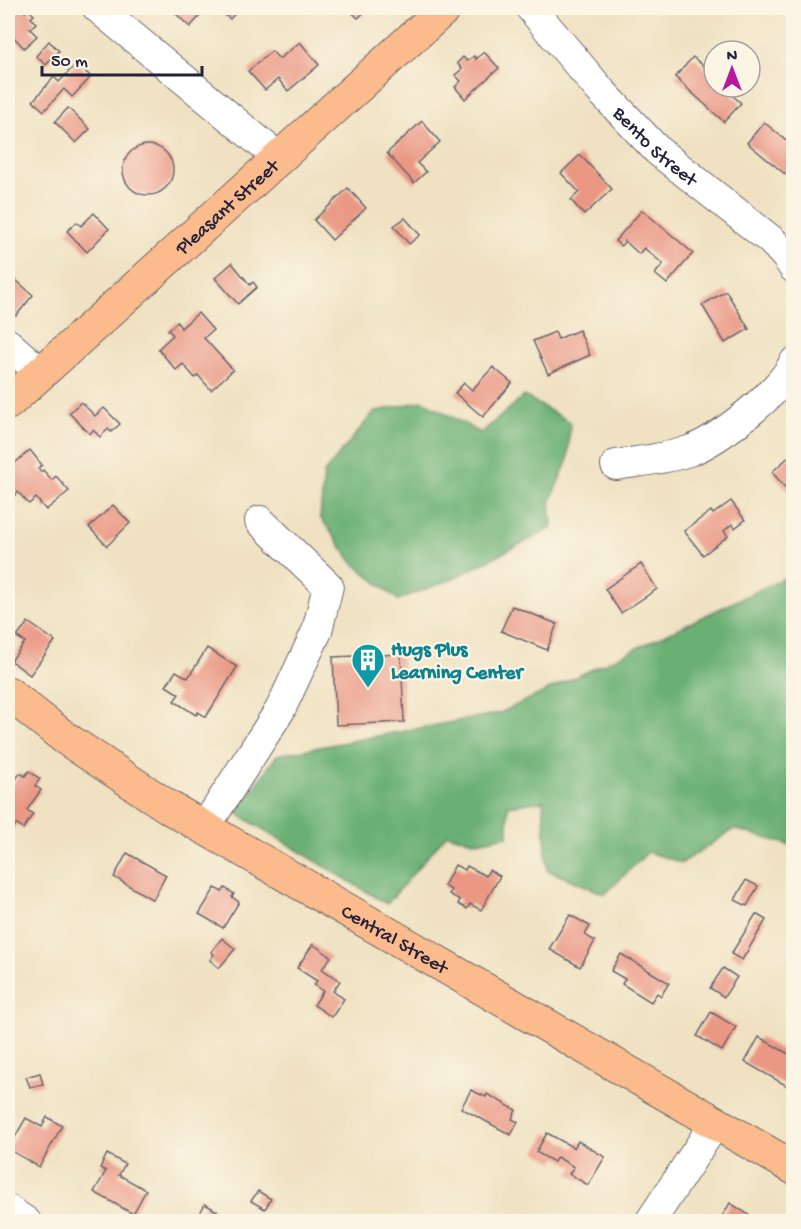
<svg xmlns="http://www.w3.org/2000/svg" width="801" height="1229" font-family="'Gochi Hand',sans-serif">
<rect width="100%" height="100%" fill="#fcf5e5"/>
<filter id="ink" filterUnits="userSpaceOnUse"><feTurbulence type="fractalNoise" baseFrequency=".0167" numOctaves="2"/><feDisplacementMap in="SourceGraphic" scale="12" xChannelSelector="R" yChannelSelector="G"/><feConvolveMatrix kernelMatrix="1 2 1 2 8 2 1 2 1" color-interpolation-filters="sRGB"/></filter>
<filter id="wash" filterUnits="userSpaceOnUse"><feTurbulence type="fractalNoise" baseFrequency=".008" numOctaves="4" result="noise"/><feDisplacementMap in="SourceGraphic" scale="24" xChannelSelector="R" yChannelSelector="G"/><feGaussianBlur stdDeviation="1.35" result="paint"/><feColorMatrix in="noise" values="0 0 0 0 0 0 0 0 0 0 0 0 0 0 0 0 0 1.4 0 .05"/><feComposite in="paint" operator="in"/></filter>
<g filter="url(#wash)">
<rect width="100%" height="100%" fill="#efe1c1"/>
<g fill="#6bb075" stroke="#466958" stroke-width="1.5">
<path d="M524,396L570,422L568,459L550,502L552,528L452,579L398,600L353,563L320,517L324,473L374,412L423,401L481,433Z"/>
<path d="M793,574V846L734,829L682,863L648,852L605,894L547,870L543,801L508,806V836L477,842L447,834L387,904L236,813L277,755L500,713Z"/>
</g>
<g id="blocks">
<g fill="#ea9784">
<path d="M8,8H22L25,12L28,9L34,15L31,18L36,23L30,29L37,36L24,48L8,31Z"/>
<path d="M179,8H207L190,27L175,13Z"/>
<path d="M216,8H240L230,19Z"/>
<path d="M347,8H369L358,18Z"/>
<path d="M49,41L59,51L46,65L36,56Z"/>
<path d="M300,42L319,65L288,91L278,79L265,90L248,71L272,51L279,59Z"/>
<path d="M484,52L499,68L465,99L455,87L461,81L455,75L462,69L457,63L463,57L467,61L474,56L476,59Z"/>
<path d="M693,57L714,75V87H723L741,103L724,122L675,77Z"/>
<path d="M77,63L91,77L72,97L64,89L44,111L33,101L54,77L59,82Z"/>
<path d="M68,108L90,129L76,143L55,122Z"/>
<path d="M422,121L440,142L417,163L426,172L414,183L387,153Z"/>
<path d="M764,122L794,147V163L785,174L747,143Z"/>
<circle cx="148" cy="170" r="25"/>
<path d="M580,155L612,189L584,215L571,200L579,192L561,173Z"/>
<path d="M348,188L366,208L332,240L314,220Z"/>
<path d="M642,210L693,253L667,284L655,274L663,264L644,248L639,254L625,241L621,246L615,241Z"/>
<path d="M94,213L109,229L87,252L67,231L77,222L81,226Z"/>
<path d="M405,218L420,235L409,244L394,226Z"/>
<path d="M232,263L250,285L253,282L257,287L238,304L215,278Z"/>
<path d="M8,273L33,295L16,316L8,309Z"/>
<path d="M726,291L749,329L725,343L702,305Z"/>
<path d="M198,313L213,330L204,338L233,370L211,390L198,375L195,378L183,364L176,370L158,349L173,335L168,330L177,322L181,328Z"/>
<path d="M579,330L590,355L548,374L533,341L555,332L558,339Z"/>
<path d="M493,367L512,383L483,417L455,393L464,383L472,390Z"/>
<path d="M81,402L95,416L104,408L120,424L111,432L108,429L100,437L93,430L90,434L69,413Z"/>
<path d="M30,450L42,465L38,468L41,472L43,470L52,480L56,476L69,491L46,510L36,498L29,504L18,492L14,496L8,487V469Z"/>
<path d="M794,452V490L790,493L772,472Z"/>
<path d="M731,501L745,520L735,528L732,524L724,531L728,536L703,555L684,531L711,511L713,514Z"/>
<path d="M113,505L130,523L107,546L89,527Z"/>
<path d="M641,564L657,589L621,613L605,589Z"/>
<path d="M512,606L557,624L547,650L501,631Z"/>
<path d="M28,622L55,641L30,675L11,661L25,642L17,637Z"/>
<path d="M207,648L237,667L206,717L198,712L196,715L174,701L179,694L166,686L176,671L188,678Z"/>
<path d="M401,654L404,722L336,725L333,657Z"/>
<path d="M29,771L40,779L35,786L41,790L27,810L33,814L23,829L16,824L8,837V791L20,773L25,776Z"/>
<path d="M127,853L166,875L153,900L114,877Z"/>
<path d="M455,865L465,870L467,866L486,876L489,870L500,876L481,910L470,904L467,909L458,904L460,900L449,894L451,890L444,886Z"/>
<path d="M746,880L758,886L747,906L735,900Z"/>
<path d="M215,888L222,892L225,888L234,894L232,897L239,902L223,928L199,914Z"/>
<path d="M756,914L766,920L742,960L731,954Z"/>
<path d="M570,915L590,926L585,935L595,941L580,967L549,949Z"/>
<path d="M222,938L235,949L219,968L210,960L214,954L211,952Z"/>
<path d="M313,944L331,957L322,969L340,981L333,991L344,999L332,1017L314,1005L323,991L314,985L317,981L297,968Z"/>
<path d="M621,954L669,983L661,996L657,993L651,1002L622,984L625,979L611,971Z"/>
<path d="M723,968L737,977L724,997L710,988Z"/>
<path d="M711,1012L736,1027L722,1051L697,1036Z"/>
<path d="M759,1037L794,1057V1079L789,1087L745,1062Z"/>
<path d="M40,1073L43,1084L30,1087L26,1077Z"/>
<path d="M471,1090L486,1097L487,1094L516,1110L512,1119L518,1122L511,1135L461,1108Z"/>
<path d="M47,1117L62,1126L39,1167L8,1149L26,1118L42,1127Z"/>
<path d="M547,1133L574,1148L578,1141L605,1157L588,1185L569,1174L574,1167L557,1157L554,1162L536,1152Z"/>
<path d="M107,1154L125,1164L119,1175L146,1190L133,1214L94,1192L106,1171L100,1168Z"/>
<path d="M258,1191L271,1199L265,1209L251,1201Z"/>
<path d="M730,1203L749,1215L745,1222H719Z"/>
<path d="M205,1204L217,1211L213,1218L219,1222H195Z"/>
</g>
</g>
</g>
<g filter="url(#ink)">
<use href="#blocks" fill-opacity="0" stroke="#6a656a" stroke-width="1.5"/>
<g fill="none" stroke-linecap="round" stroke-linejoin="round">
<g stroke="#6a656a" stroke-width="32">
<g id="minor">
<path d="M98,8L279,158"/>
<path id="s1" d="M531,8L600,90L658,151L772,241L785,255L794,268"/>
<path d="M8,344L41,373"/>
<path d="M616,465C640,461 666,459 689,451C719,440 780,392 794,363"/>
<path d="M205,827L280,710L317,631L328,586L260,521"/>
<path d="M8,1210L26,1222"/>
<path d="M650,1222L716,1122"/>
</g>
</g>
<g stroke="#6a656a" stroke-width="35">
<g id="major">
<path id="s2" d="M8,403L445,8"/>
<path id="s3" d="M8,693L65,738L170,808L794,1168"/>
</g>
</g>
<use href="#minor" stroke="#fff" stroke-width="30"/>
<use href="#major" stroke="#fbbb8c" stroke-width="33"/>
</g>
</g>
<defs>
<g id="building-pin" transform="scale(1.725)"><path d="M0 17L-7.5 6A9.5 9.5 0 1 1 7.5 6Z" fill="#0f9aa8" stroke="#fcf5e5"/><path d="M-4-6H4V6H1V3H-1V6H-4ZM-2.5-4.3h1.7v1.8h-1.7ZM.8-4.3h1.7v1.8H.8ZM-2.5-1h1.7V.8h-1.7ZM.8-1h1.7V.8H.8Z" fill="#fff"/></g>
</defs>
<g fill-rule="evenodd">
<use href="#building-pin" x="368" y="660"/>
</g>
<g text-anchor="middle" stroke-width="4.5" stroke-linejoin="round" paint-order="stroke">
<g font-size="20" fill="#22223b" stroke="#fcf5e5">
<text dy="7" stroke="none"><textPath href="#s1" startOffset="186">Bento Street</textPath></text>
<text dy="7" stroke="none"><textPath href="#s2" startOffset="294">Pleasant Street</textPath></text>
<text dy="7" stroke="none"><textPath href="#s3" startOffset="459">Central Street</textPath></text>
</g>
<g font-size="20" font-weight="bold" fill="#0d838f" stroke="#fcf5e5" text-anchor="start">
<text x="391" y="655">Hugs Plus<tspan x="391" dy="23">Learning Center</tspan></text>
</g>
</g>
<rect width="801" height="1229" fill="none" stroke="#fcf5e5" stroke-width="30"/>
<g transform="translate(732 69)"><circle r="28" fill="#fcf5e5" stroke="#a5a1a1" stroke-width="1.5"/>
<path d="M0-4.5L10 22L0 15L-10 22Z" fill="#b5179e"/>
<text y="-9" font-size="16" font-weight="bold" text-anchor="middle" fill="#22223b">N</text>
</g>
<path d="M42 66v9h160v-9" fill="none" stroke="#22223b" stroke-width="3"/>
<text x="51" y="66" font-size="18" fill="#22223b" stroke="#fcf5e5" stroke-width="4.5" paint-order="stroke">50 m</text>
</svg>
